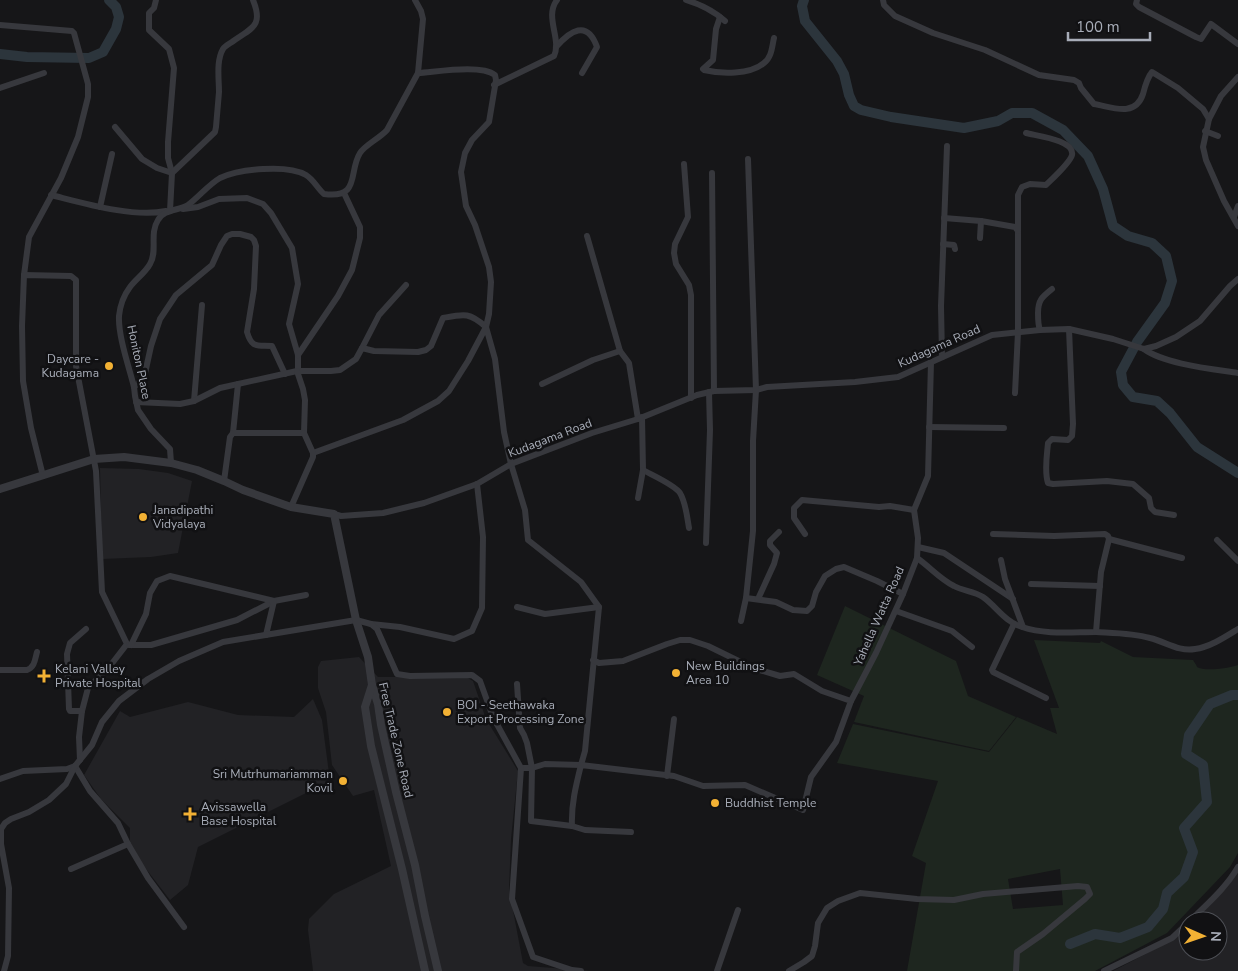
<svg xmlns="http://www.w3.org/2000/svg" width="1238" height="971" font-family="'Nunito Sans',sans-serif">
<rect width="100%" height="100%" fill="#161618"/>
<g fill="#222225">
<path d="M100,468L139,469L168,473L192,481L178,553L151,557L102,559Z"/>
<path d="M359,657L378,677H466L473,681L486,719L518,771L511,839L509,889L523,963L528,966L591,971H313L308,930L309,919L334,894L391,866L374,790L353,796L332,765L326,712L318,688V667L321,661Z"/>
<path d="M313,699L322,720L330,781L198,847L188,885L170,900L133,852L130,845V828L101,799L84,775L120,711L130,717L188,702L238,715L294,717Z"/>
<path d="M1238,867V971H1113L1163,945L1188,922V951H1218V921H1189Z"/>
</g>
<g fill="#1e261f" fill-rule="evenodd">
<path d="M845,606L956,661L968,696L1016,717L989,751L854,722L864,696L817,675Z"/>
<path d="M1034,640L1100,643L1101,641L1133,657L1193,660C1193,660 1197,666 1197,667C1204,672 1230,668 1238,665V853L1230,867L1167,933L1095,971H907L926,863L912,856L938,781L837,763L853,724L989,752L1017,717L1057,734L1050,708H1059ZM1060,869L1063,905L1013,909L1008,879Z"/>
</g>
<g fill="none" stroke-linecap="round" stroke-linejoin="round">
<g stroke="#2c353c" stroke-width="10">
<path d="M804,0L802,6L805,21L837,61L844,74L849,95L854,106L861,110L891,117L964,128L998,121L1012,113H1032L1063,130L1088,156L1103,189L1113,226L1128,236L1152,243L1166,256L1172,281L1165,303L1137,342L1121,372L1123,385L1133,397L1157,401L1170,413L1197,447L1238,473"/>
<path d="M0,54L27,57L89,58L103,52L116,29L119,17L116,7L109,0"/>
<path d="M1070,944L1095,934L1120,938L1148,927L1163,909L1167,893L1184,877L1193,852L1184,828L1207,802L1203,765L1186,754L1189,735L1210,704L1232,695H1238"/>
</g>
<g stroke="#37383d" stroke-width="6">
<path d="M156,0L154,8L149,13V30L169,49L174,68L168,142V158L172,173"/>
<path d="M686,0C699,4 715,12 725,21"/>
<path d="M883,0L884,5L895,16L933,33L985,50L1039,75L1074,80L1079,83L1081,88L1094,104C1112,107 1135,118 1143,94C1145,86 1147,78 1152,72L1178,88L1203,109L1209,119"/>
<path d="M1137,0L1136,4L1139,7L1196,37L1201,39L1211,24L1238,44"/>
<path d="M720,17L716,29L713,60L703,69L704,70C721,74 750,75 764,63C772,57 772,46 774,38"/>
<path d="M0,25L72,31L74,33L88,84V97L78,137L61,178L29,237L24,275"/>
<path d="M556,47C570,31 587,19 597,47L582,73"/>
<path d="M1238,77L1221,96L1209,119L1203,147L1206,160L1224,201L1238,226"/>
<path d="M494,85L554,56C562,39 544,17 557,0"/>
<path d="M0,88L44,73"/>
<path d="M115,127L142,159L157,168L172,173"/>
<path d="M1205,131L1218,136"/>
<path d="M684,164L688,217L675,244L674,253L676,264L689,285L691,295V398"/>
<path d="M712,173L714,391"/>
<path d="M51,195C83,203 133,218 166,211"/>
<path d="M100,207L112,154"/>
<path d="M183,209L198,207L219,199L247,198L263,204L271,213L292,248L298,284L289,324L298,355V371"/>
<path d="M170,211L172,173L215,132L216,127C217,115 218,104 219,92C219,79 216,61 223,49C225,46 229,44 232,42C251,28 264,27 253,0"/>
<path d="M1234,217L1238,206"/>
<path d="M944,218L981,221L1015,227L1018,231V332L1015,393"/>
<path d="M1018,231V195L1022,187L1030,184L1046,185C1052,179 1070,163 1072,155C1075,140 1037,136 1026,133"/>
<path d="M587,236L620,351L629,363L638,419"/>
<path d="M980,238L981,221"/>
<path d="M943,244L954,245L955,249"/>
<path d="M1069,329L1073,424L1072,436L1068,440L1052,439L1048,443C1047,455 1044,471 1048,483L1053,484L1107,481L1133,484L1149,498L1151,508L1155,512L1174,515"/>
<path d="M1040,330C1038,325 1038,320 1038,313C1038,300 1042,297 1052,289"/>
<path d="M362,348L379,315L406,285"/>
<path d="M1144,349C1164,364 1212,369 1238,373"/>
<path d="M298,355L338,296L352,270L360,238V227L344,193"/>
<path d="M942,357L941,306L947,146"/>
<path d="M542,384L593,360L620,351"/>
<path d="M134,387L144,378L151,346L160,319L176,295L212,265L221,245L227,236L232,234H240L251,237L254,240L256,246L254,289L247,332C252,349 257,345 272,346L285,374"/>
<path d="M194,401L202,305"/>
<path d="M136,402L180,404L194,401L220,388L297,371H331L340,370L356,359L362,348L374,351L418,352L426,350L431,346L443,318C464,314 469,312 486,327L489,314L491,282L489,267L475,225L466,206L461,172L465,153L472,140L489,122L496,80L495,75C481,64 436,72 418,73"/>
<path d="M642,417L643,470C652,475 675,485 680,493C686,503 687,517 689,528"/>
<path d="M929,427L1004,428"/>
<path d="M233,433L238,384"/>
<path d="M313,453L403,420L438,401L449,391L468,361L486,327L495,359L504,432L511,464L525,510L528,540L581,582L599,607L585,751L581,765L545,764L532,768H521"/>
<path d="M171,463L170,449L151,429L138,410L135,396L134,387C129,367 118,336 119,316C120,306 124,295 130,287C136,279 145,273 150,264C158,251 149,234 158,220C164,209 178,211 188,205C199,197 208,185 220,178C239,169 287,164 306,175C314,180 317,188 324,194C361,199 348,172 360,153C365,145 380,138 387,130L418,73L423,19L421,11L415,0"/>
<path d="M43,476L31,428L23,381L22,326L24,275L71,276L76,280V366L96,471L102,592L127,644L110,666L88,688L82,711L79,737L80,760"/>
<path d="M224,481L230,437L233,433H304L305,400L303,389L297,371"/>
<path d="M638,498L643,470"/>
<path d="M291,507L313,457V453L304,433"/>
<path d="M334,514L341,516L383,513L424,503L477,484L511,464L592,433L638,419L697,395L714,391L756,390L767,387L855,382L898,377L992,335L1040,330L1069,329L1113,339L1144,349L1156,346L1176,337L1200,321L1230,286L1238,279"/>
<path d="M805,534L794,518V508L802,500L879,507L890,506L914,510"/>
<path d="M1109,539L1182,558"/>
<path d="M1217,540L1238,561"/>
<path d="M706,543L710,430L709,392"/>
<path d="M918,547L944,553L1013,599"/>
<path d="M917,558C930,567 940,579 954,586C963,591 974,591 983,597C997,607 1004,621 1022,627C1045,635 1072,632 1096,632L1101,572L1109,539L1108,536L1105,534L1054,536L993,534"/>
<path d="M1001,560L1005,579L1023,627"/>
<path d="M1031,584L1100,586"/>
<path d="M746,598L776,602L793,610L807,611L812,606L816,592L825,576L836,569L844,567L877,581L903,594"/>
<path d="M758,599L774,564L777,553L770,545V541L779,532"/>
<path d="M517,607L545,614L599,607"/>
<path d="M896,611L952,631L972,647"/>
<path d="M741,621L746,598L753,531V441L756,390L748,159"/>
<path d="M371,624L400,627L454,639L472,631L482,608L483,537L477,484"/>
<path d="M1014,624L992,670L993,672L1046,698"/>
<path d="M1096,632C1114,633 1133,633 1150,638C1166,642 1179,652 1195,649C1210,647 1225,637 1238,629"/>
<path d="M129,645H151L237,620L274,601L306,595"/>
<path d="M131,645L146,614L150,593L157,581L170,576L274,601L266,635"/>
<path d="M593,660L599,663L623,661L667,644L680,640H690L708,646L753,668L780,676L794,674L822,691L851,701L836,742L811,777L803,810L745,785L703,786L674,776L581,765C576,785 571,805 572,826L585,830L631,832"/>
<path d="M0,670H27C35,667 35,659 37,652"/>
<path d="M517,684L520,728L524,735L527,743L532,768L531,821L572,826"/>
<path d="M851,701L876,653L903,594L917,558L918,538L914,510L928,476L931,362"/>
<path d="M82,711H70L69,709L67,654L70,643L86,629"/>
<path d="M75,766L90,791L118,823L128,844L148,878L184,927"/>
<path d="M667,776L674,719"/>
<path d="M0,779L23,771L67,769L75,766L92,745L102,722L119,701L148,679L179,661L223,642L356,620L371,624L377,629L397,674L410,676L472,675L480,681L493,717L521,768L512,899L533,957L572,970L581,971"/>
<path d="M71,869L128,844"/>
<path d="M1190,921C1207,904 1226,888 1238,867"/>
<path d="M4,971L8,956L9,888L1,844V829L5,823L11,819L29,812L49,800L66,784L75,766"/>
<path d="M717,971L738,910"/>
<path d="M789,971L804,962L812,956L815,946L818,923L827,908L838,901L860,893L917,899L954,900L983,894L1078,886L1087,887L1090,894L1085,899L1043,934L1017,952L1016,971"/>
<path d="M1104,971L1172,938L1188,923"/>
</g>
<g stroke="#37383d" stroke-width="8">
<path d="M0,489L94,459L124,457L171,463L197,470L224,481L243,490L291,507L334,514L356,620L368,657L372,685L378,704L381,725L396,792L415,865L425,916L438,971"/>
<path d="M372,685L365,707L371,746L402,869L425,971"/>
</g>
</g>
<g fill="#f2b134" stroke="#111113" stroke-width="2">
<circle cx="109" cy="366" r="5"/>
<circle cx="143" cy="517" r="5"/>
<circle cx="676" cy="673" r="5"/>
<path d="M41.5 668.5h5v5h5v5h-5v5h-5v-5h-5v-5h5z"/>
<circle cx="447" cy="712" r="5"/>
<circle cx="343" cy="781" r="5"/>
<circle cx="715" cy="803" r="5"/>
<path d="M187.5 806.5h5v5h5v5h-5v5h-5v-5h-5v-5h5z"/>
</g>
<g text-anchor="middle" stroke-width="5" stroke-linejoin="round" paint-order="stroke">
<g font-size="12" fill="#a8adb8" stroke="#111113">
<text transform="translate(939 346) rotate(-24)" y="4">Kudagama Road</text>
<text transform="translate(139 362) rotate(78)" y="4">Honiton Place</text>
<text transform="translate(550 438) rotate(-21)" y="4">Kudagama Road</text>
<text transform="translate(879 616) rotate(-66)" y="4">Yahella Watta Road</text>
<text transform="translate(396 740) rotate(77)" y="4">Free Trade Zone Road</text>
</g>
<g font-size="12" fill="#a8adb8" stroke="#111113" text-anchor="start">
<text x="99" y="363" text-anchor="end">Daycare -<tspan x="99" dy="14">Kudagama</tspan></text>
<text x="153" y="514">Janadipathi<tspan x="153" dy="14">Vidyalaya</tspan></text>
<text x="686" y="670">New Buildings<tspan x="686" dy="14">Area 10</tspan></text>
<text x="55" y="673">Kelani Valley<tspan x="55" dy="14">Private Hospital</tspan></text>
<text x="457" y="709">BOI - Seethawaka<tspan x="457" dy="14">Export Processing Zone</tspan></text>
<text x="333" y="778" text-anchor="end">Sri Mutrhumariamman<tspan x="333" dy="14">Kovil</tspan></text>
<text x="725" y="807">Buddhist Temple</text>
<text x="201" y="811">Avissawella<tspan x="201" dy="14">Base Hospital</tspan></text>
</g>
</g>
<g transform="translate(1203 936) rotate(92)"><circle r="24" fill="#111113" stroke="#4d4f55"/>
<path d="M0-4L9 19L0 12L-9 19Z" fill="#f2b134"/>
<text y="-8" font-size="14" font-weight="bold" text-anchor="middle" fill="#a8adb8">N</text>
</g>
<path d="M1068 32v8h82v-8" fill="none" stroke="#a8adb8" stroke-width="2.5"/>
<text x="1076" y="32" font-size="15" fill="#a8adb8" stroke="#111113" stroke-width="4" paint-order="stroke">100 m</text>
</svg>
